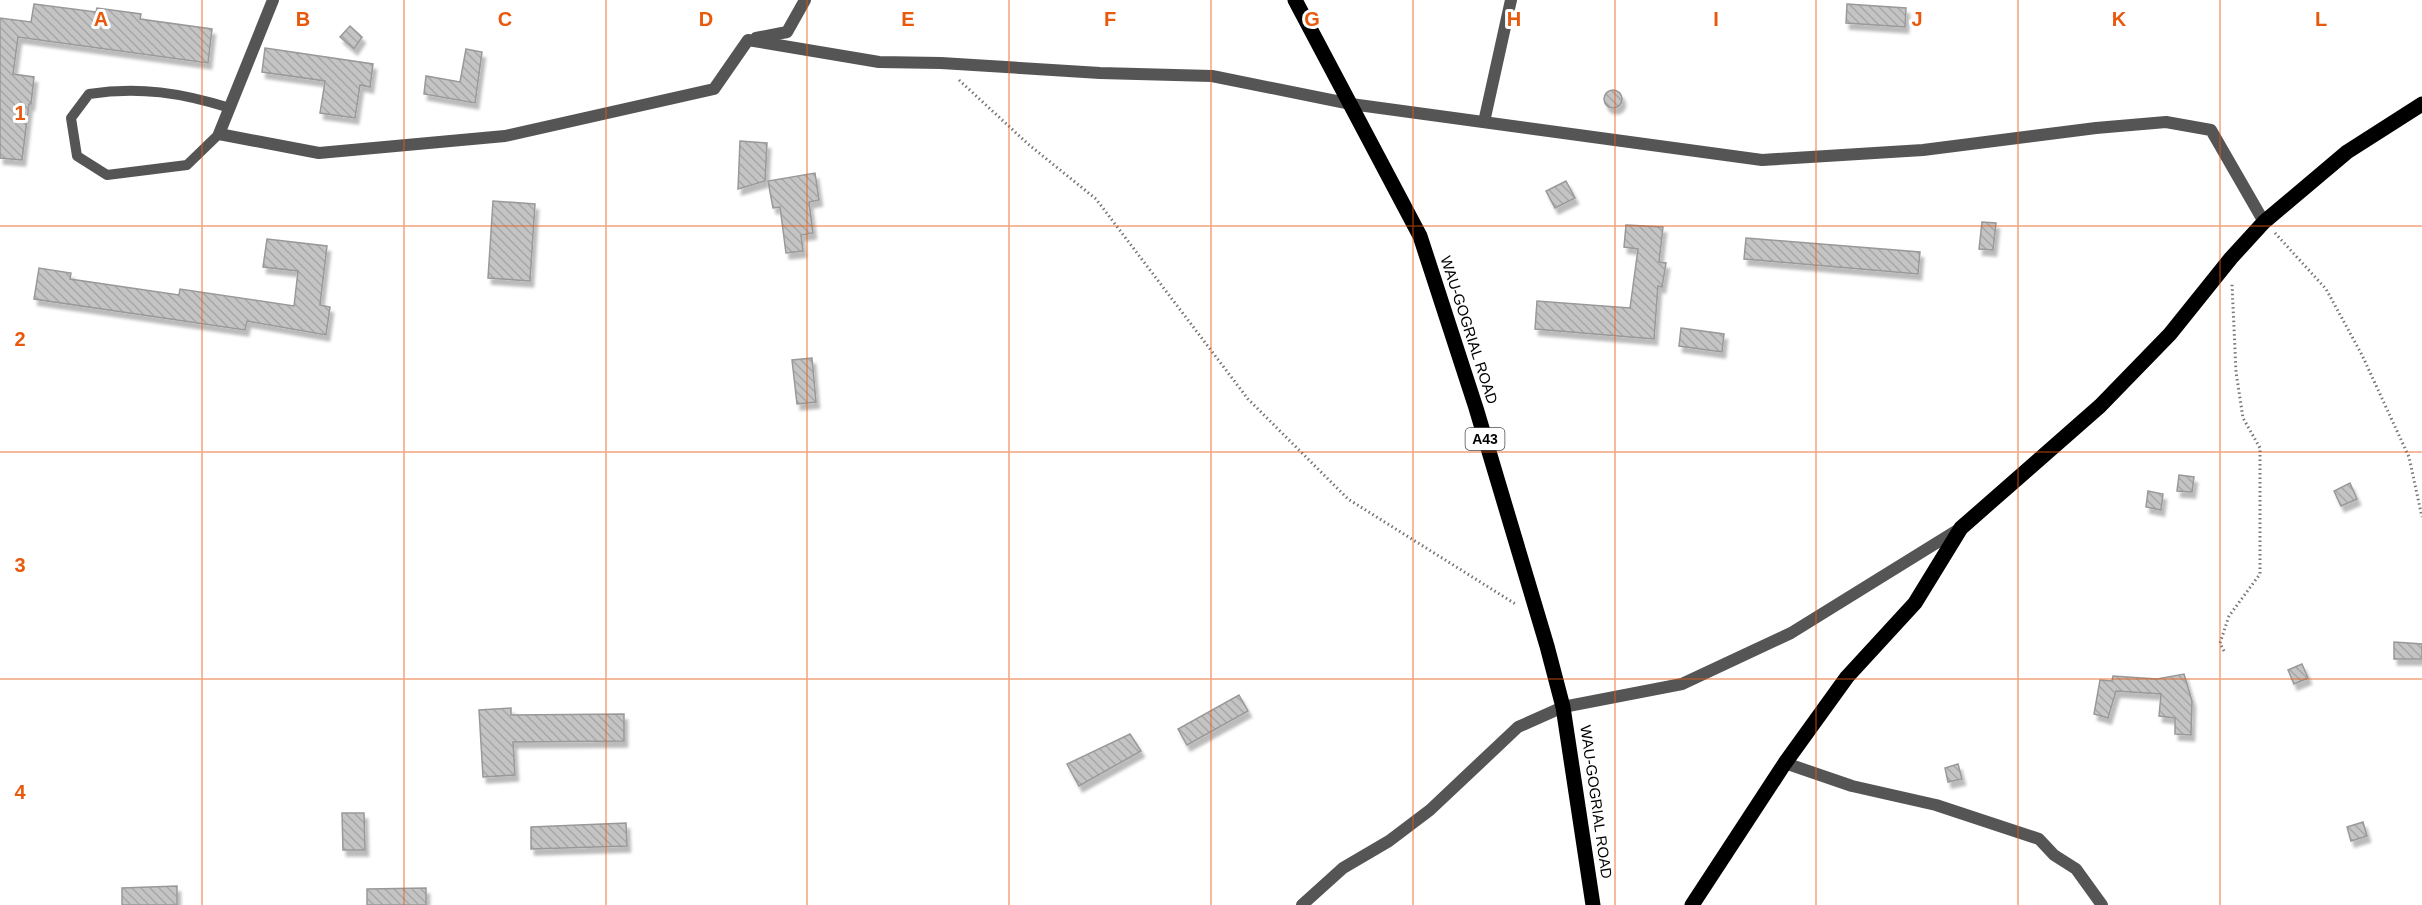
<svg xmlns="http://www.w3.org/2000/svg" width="2422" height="905" font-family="Arial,sans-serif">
<defs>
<pattern id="building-back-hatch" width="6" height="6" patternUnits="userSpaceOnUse" patternTransform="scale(1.5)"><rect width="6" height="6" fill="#c4c4c4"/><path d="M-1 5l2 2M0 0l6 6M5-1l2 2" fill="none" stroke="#a7a7a7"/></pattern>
<filter id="shadow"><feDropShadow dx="3.5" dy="6" stdDeviation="1.5" flood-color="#0004"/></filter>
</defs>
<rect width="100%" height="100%" fill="#fff"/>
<g fill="url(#building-back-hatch)" stroke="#999" stroke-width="1.5" filter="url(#shadow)">
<path d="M34,4L96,12L97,8L141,14L140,19L212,29L208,63L18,37L13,74L34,77L31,104H29L22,160L0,158V18L31,22Z"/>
<path d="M1847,4L1906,8L1905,27L1846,23Z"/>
<path d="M350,26L362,37L354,49L340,37Z"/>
<path d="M265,48L373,64L370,87L360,85L355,118L320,113L325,81L262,72Z"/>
<path d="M466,49L482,52L475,103L424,94L426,76L460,82Z"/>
<circle cx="1613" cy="99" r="9"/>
<path d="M740,141L767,143L765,181L738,189Z"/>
<path d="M815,173L819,200L809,202L813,233L801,235L803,251L786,253L780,207L773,208L768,181Z"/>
<path d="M1566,181L1575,198L1555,208L1546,191Z"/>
<path d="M493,201L535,204L530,281L488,278Z"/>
<path d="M1982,222L1996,223L1993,250L1979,249Z"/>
<path d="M1626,225L1663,227L1659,262L1666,263L1662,287L1658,286L1654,339L1535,329L1537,301L1630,308L1638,249L1624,247Z"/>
<path d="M1746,238L1920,252L1918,274L1744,259Z"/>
<path d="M267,239L327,246L320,305L330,307L326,335L247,321L245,330L34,299L39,268L71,273L70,279L179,295L180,289L294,306L298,271L263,267Z"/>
<path d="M1681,328L1724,334L1722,352L1679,346Z"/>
<path d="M812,358L816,402L797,404L792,360Z"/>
<path d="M2179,475L2194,477L2192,492L2177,491Z"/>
<path d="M2350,483L2357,499L2341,506L2334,491Z"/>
<path d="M2148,491L2163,494L2161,510L2146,507Z"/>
<path d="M2394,642L2422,644V659H2394Z"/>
<path d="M2302,664L2308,678L2294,684L2288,670Z"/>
<path d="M2184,674L2192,701L2191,735L2175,734V718L2159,716L2161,694L2116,691L2108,718L2094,714L2100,680L2112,681L2113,676L2157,679Z"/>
<path d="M1239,695L1248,711L1187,745L1178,729Z"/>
<path d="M511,708V715L624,714V741L513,742L515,775L483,777L479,710Z"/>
<path d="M1130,734L1141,751L1079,786L1067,764Z"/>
<path d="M1958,764L1962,779L1948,782L1945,768Z"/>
<path d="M342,813H364L365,850H343Z"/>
<path d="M2363,822L2367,836L2351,841L2347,827Z"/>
<path d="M626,823L627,846L531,849V827Z"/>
<path d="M177,886V905H122V888Z"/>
<path d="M426,888V905H367V889Z"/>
</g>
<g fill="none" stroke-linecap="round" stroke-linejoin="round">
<g stroke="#777" stroke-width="3" stroke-dasharray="1.5 3" stroke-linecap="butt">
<path d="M959,80L1028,144L1096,199L1248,399L1348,499L1517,605"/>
<path d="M2275,233L2326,289L2362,355L2409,457L2422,517"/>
<path d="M2224,651L2220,643L2229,616L2260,574V448L2243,418L2236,372L2232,284"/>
</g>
<path stroke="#555" stroke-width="10" d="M219,134L187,165L107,175L77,156L71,118L89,94C139,86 182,93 230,108"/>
<g stroke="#555" stroke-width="12">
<path d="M273,0L219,134L319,153L505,136L714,89L748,40L879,62L941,63L1100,73L1212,76L1351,104L1762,160L1923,150L2096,128L2166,122L2211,130L2264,222"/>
<path d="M756,38L787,32L805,0"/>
<path d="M1484,122L1511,0"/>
<path d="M1785,763L1852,786L1936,805L2039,839L2054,855L2076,869L2102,905"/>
<path d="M1302,905L1343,868L1389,841L1430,810L1518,727L1563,707L1682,684L1791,633L1959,529"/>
</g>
<g stroke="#000" stroke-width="15">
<path d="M1295,0L1420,236L1476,408L1547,646L1563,707L1593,905"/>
<path d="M1692,905L1785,763L1847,677L1915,603L1961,528L2100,406L2170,334L2231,258L2264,222L2347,152L2422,104"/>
</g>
</g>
<path fill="none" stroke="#e8590c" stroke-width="1.5" stroke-opacity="0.55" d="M202,0V905M404,0V905M606,0V905M807,0V905M1009,0V905M1211,0V905M1413,0V905M1615,0V905M1816,0V905M2018,0V905M2220,0V905M0,226H2422M0,452H2422M0,679H2422"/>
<g text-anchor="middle" stroke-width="6" stroke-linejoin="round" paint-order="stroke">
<rect fill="#fff" stroke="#4c4c4c" stroke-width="1.5" x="1465.5" y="428" width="39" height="22" rx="4.5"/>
<g font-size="14" font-weight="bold" fill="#000">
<text x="1485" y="444">A43</text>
</g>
<g font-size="15" fill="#000" stroke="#fff">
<text transform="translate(1469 330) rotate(72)" y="5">WAU-GOGRIAL ROAD</text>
<text transform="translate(1596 802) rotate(82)" y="5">WAU-GOGRIAL ROAD</text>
</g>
</g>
<g font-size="20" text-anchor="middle" font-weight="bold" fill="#e8590c" stroke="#fff" stroke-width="6" stroke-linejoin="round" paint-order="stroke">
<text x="101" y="26">A</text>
<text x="303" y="26">B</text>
<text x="505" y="26">C</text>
<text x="706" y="26">D</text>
<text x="908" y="26">E</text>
<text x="1110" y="26">F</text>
<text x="1312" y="26">G</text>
<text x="1514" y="26">H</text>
<text x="1716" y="26">I</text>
<text x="1917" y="26">J</text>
<text x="2119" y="26">K</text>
<text x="2321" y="26">L</text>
<text x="20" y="120">1</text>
<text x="20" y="346">2</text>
<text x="20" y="572">3</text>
<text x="20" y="799">4</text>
</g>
</svg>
